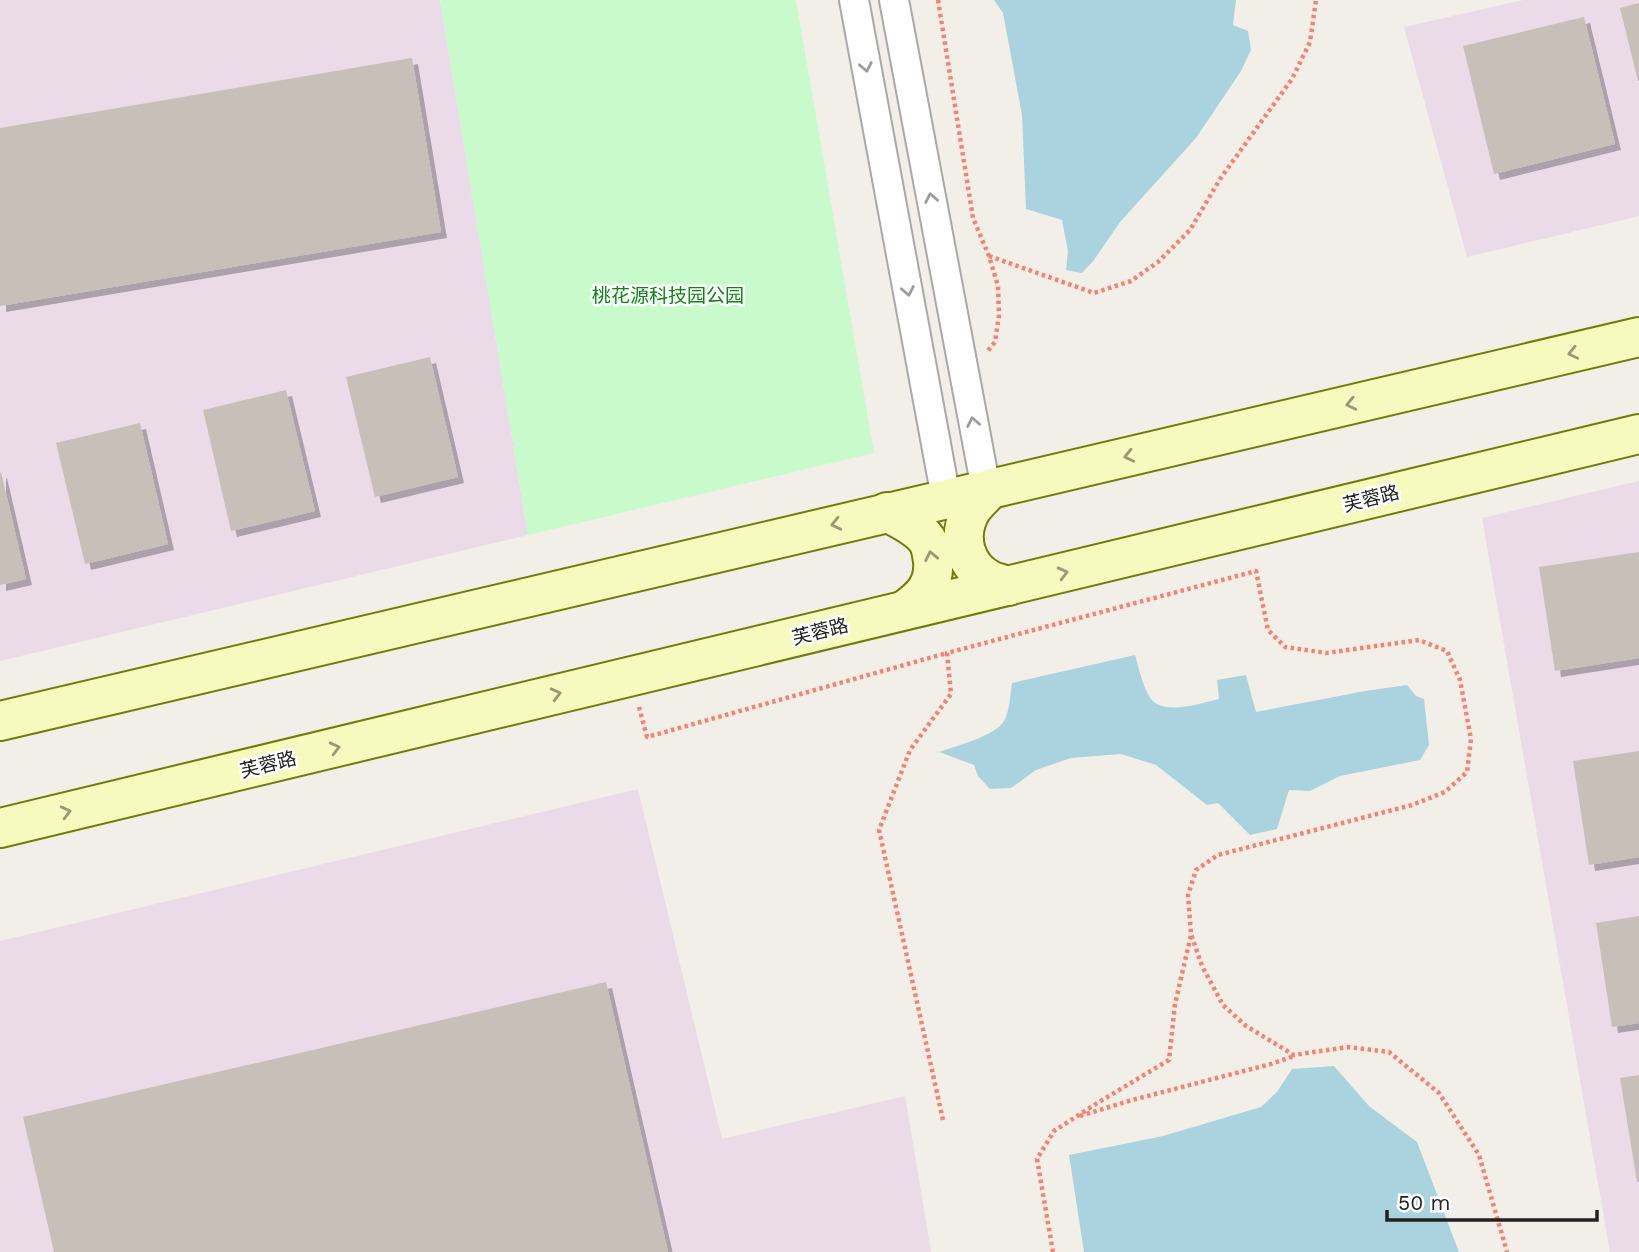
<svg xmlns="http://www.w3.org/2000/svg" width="1639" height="1252" font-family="'Work Sans','Noto Sans SC',sans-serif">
<defs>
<filter id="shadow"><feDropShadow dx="6" dy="6" stdDeviation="0" flood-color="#0004"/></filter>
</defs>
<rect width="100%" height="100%" fill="#f2efe9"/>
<g fill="#ebdbe8">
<path d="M0,0H440L528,535L0,661Z"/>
<path d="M1523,0H1639V216L1467,257L1404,27Z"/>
<path d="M1639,481V1252H1610L1482,518Z"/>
<path d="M638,789L722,1139L905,1096L931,1252H0V941Z"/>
</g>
<path fill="#c8facc" d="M440,0H796L874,453L528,535Z"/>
<g fill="#aad3df">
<path d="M994,0H1236L1233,25L1248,31L1251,50L1241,71L1196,138L1120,222L1094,260L1082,273L1066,270L1068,251L1062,220L1026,209L1022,115L1003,13Z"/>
<path d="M1135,655C1139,668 1144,693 1154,702C1169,714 1202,703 1219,699L1217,680L1246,675L1256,712L1365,691L1407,685L1416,696L1424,699L1429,745L1420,760L1340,776L1310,791L1289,790L1277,829L1250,835L1218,803L1207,805L1156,765L1121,754L1071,758L1036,770L1011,788L990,789L978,776L974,765L939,752C956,746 995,736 1004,721C1010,710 1010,695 1012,683Z"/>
<path d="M1334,1066L1369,1106L1417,1142L1459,1252H1084L1069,1155L1163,1136L1261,1107L1277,1092L1292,1069Z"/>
</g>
<g fill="#c7bfb8" filter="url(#shadow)">
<path d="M1639,3V81H1638L1620,8Z"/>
<path d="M1584,17L1615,144L1494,174L1463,46Z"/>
<path d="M412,58L441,232L0,306V128Z"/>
<path d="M430,357L458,477L375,497L346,377Z"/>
<path d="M286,390L315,511L231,531L203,410Z"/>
<path d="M140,423L168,544L85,564L56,443Z"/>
<path d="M1,472L26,579L0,585V473Z"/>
<path d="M1639,552V658L1555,671L1539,567Z"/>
<path d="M1639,751V857L1589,865L1573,761Z"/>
<path d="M1639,916V1023L1612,1027L1596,923Z"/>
<path d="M606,982L668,1252H54L23,1117Z"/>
<path d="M1639,1075V1182H1637L1620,1078Z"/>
</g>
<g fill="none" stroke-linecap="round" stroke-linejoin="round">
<g stroke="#a9a9a9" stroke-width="32">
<g id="street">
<path d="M854,0L946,498"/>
<path d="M894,0L986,489"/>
</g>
</g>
<g stroke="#707d05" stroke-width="42">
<g id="secondary">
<path d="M991,488C985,495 977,502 972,509C956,535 964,568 992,581C997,583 1003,584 1008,586"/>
<path d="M887,512C901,520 918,527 927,540C931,546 932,555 933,561C935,585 923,597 905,610"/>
<path d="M0,721L1639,337"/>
<path d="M0,828L1639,434"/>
</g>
</g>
<g stroke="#fa8072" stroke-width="4.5" stroke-dasharray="3.5 3.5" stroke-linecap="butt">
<path d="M938,0L973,218L989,256L998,286L999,315L995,342L987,352"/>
<path d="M989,256L1094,293L1131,281L1158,262L1190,230L1220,179L1292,79L1310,42L1316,0"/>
<path d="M639,707L647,737L947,653"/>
<path d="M1080,1116L1132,1100L1271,1064L1294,1056"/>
<path d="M943,1120L879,830L910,750L951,694L947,653L1256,571L1268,630L1285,647L1326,653L1419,640L1447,651L1460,680L1471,739L1467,772L1445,792L1412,805L1218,855L1196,870L1188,895L1191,934L1202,966L1223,1005L1246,1026L1294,1055L1348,1047L1389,1052L1439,1093L1479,1155L1507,1252"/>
<path d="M1053,1252L1037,1159L1054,1131L1099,1102L1169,1060L1175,1004L1191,935"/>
</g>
<use href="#street" stroke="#fff" stroke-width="28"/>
<use href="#secondary" stroke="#f7fabf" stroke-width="38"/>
</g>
<defs><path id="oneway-chevron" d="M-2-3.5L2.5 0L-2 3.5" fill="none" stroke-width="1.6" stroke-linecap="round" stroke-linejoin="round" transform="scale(1.75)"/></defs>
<g stroke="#9c9c9c">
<use href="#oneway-chevron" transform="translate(866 67) rotate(79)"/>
<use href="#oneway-chevron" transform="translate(931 198) rotate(-101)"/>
<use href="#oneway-chevron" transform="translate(908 291) rotate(79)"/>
<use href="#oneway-chevron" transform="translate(973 422) rotate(-101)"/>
</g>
<g stroke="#979978">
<use href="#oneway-chevron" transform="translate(1573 353) rotate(167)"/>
<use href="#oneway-chevron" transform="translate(1351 404) rotate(167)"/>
<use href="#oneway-chevron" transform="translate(1129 456) rotate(167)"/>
<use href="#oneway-chevron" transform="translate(836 524) rotate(167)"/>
<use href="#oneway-chevron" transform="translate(931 556) rotate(-102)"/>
<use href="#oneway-chevron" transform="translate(1063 573) rotate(-14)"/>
<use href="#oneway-chevron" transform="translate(556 694) rotate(-14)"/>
<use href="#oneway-chevron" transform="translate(335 748) rotate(-14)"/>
<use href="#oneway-chevron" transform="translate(66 812) rotate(-14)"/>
</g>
<g text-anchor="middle" stroke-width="5" stroke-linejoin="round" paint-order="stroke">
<g font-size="19" fill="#0c8416" stroke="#fff">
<text x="668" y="302">桃花源科技园公园</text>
</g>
<g font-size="19" fill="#222" stroke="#fff">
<text transform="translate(1371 498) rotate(-14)" y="7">芙蓉路</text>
<text transform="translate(820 631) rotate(-14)" y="7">芙蓉路</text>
<text transform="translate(268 764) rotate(-14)" y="7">芙蓉路</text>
</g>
</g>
<path d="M1387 1210v10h210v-10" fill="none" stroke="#222222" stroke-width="3.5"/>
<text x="1398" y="1210" font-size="21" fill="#222222" stroke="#ffffff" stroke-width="5" paint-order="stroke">50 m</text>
</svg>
